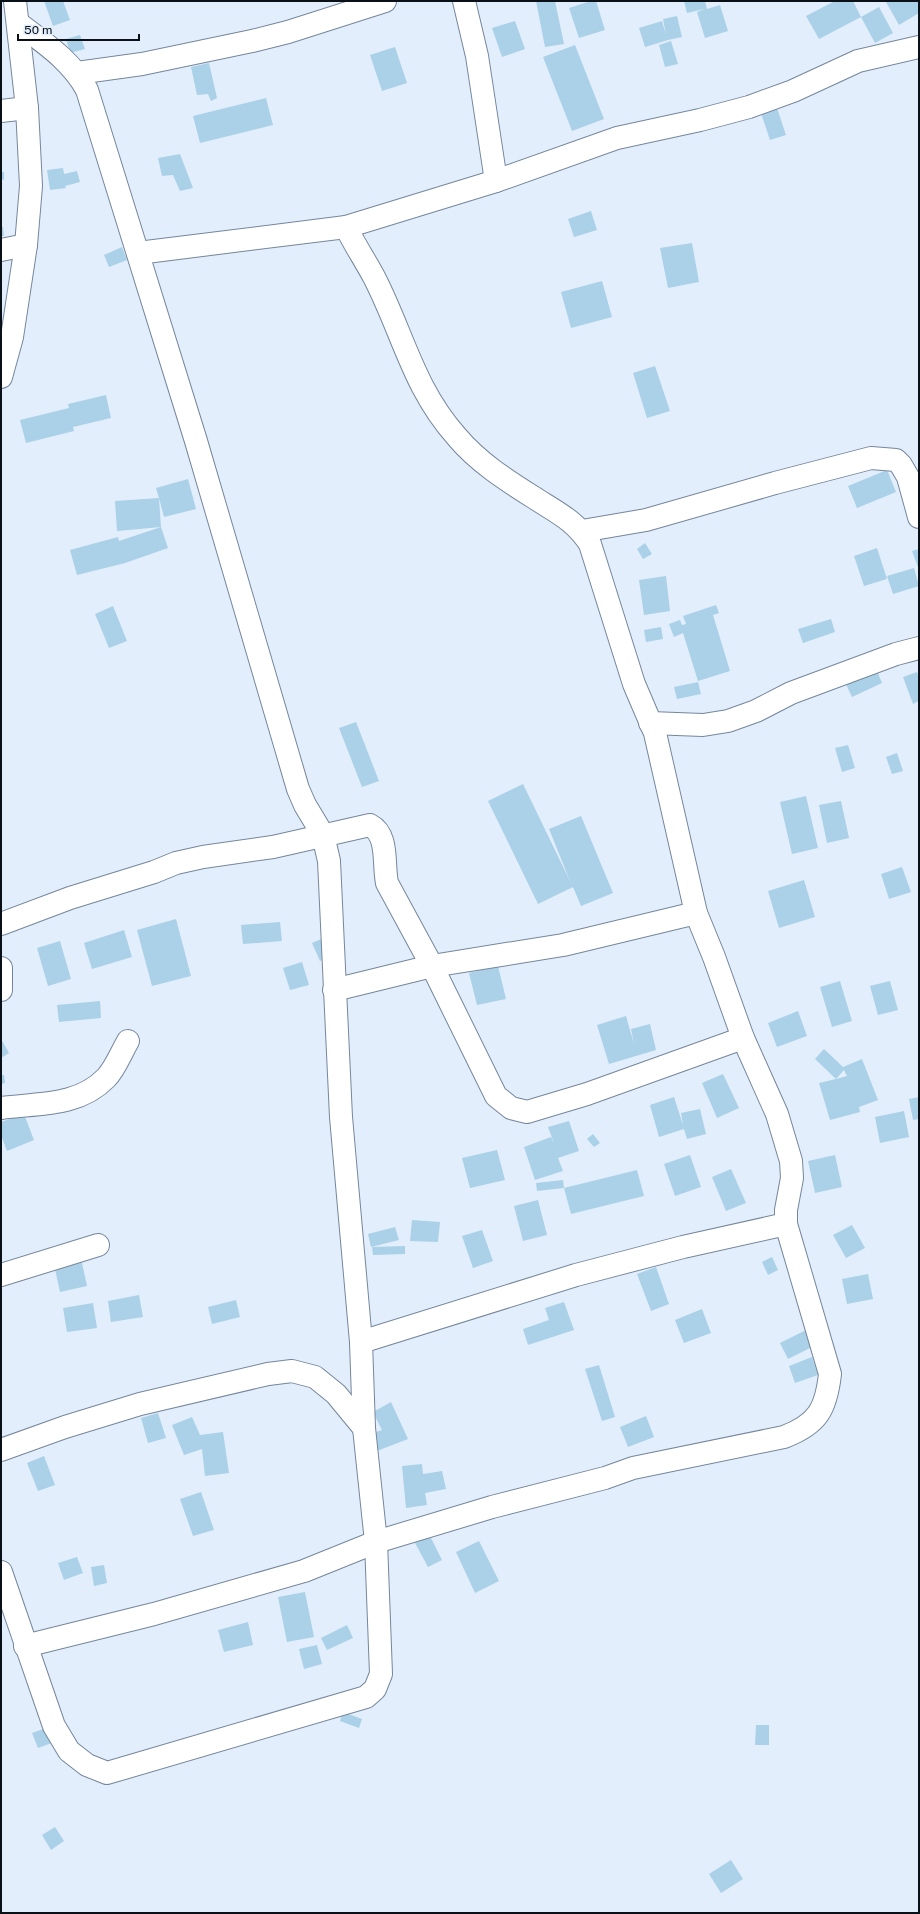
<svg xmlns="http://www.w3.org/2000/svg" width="920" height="1914" font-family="'Public Sans',sans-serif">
<rect width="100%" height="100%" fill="#e2eefc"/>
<g fill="#aad1e7" fill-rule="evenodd">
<path d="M44,1H63L70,20L53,26Z"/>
<path d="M536,1H555L564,44L545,47Z"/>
<path d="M591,1H596L605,30L579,38L569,8Z"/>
<path d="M684,1H705L707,9L720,5L728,31L705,38L697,12L704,9L687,13Z"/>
<path d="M835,1H853L861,17L819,39L806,16Z"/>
<path d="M887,1H919V13L899,25L886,2Z"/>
<path d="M879,7L893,33L875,43L861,17Z"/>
<path d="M677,16L682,37L668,40L645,47L639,28L662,21L666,35L663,19Z"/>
<path d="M515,21L525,49L502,57L492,28Z"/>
<path d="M80,35L85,49L70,53L66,39Z"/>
<path d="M671,41L678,64L665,67L659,45Z"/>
<path d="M575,45L604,119L572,131L543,57Z"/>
<path d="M395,47L407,83L382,91L370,55Z"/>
<path d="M209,63L217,98L211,101L208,94L197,95L191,67Z"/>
<path d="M266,98L273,125L200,143L193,116Z"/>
<path d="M774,99L786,135L770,140L758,104Z"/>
<path d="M180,154L193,188L180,191L173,175L162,176L158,158Z"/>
<path d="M63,168L64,174L77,171L80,182L65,186L66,188L50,190L47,170Z"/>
<path d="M1,172H4V180L1,179Z"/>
<path d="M591,211L597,230L574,237L568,219Z"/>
<path d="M1,227H3L4,236H1Z"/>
<path d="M692,243L699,282L668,288L660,248Z"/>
<path d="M122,247L127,260L109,267L104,255Z"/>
<path d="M602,281L612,317L571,328L561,292Z"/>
<path d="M655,366L670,411L647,418L633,373Z"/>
<path d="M106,395L111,418L73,427L74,431L26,443L20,420L69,408L68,404Z"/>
<path d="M887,470L896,492L857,508L848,486Z"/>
<path d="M188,479L196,509L164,517L159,498L161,527L168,548L125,563L77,575L70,550L118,537L119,541L161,527L117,531L115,501L159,498L156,488Z"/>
<path d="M645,543L652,554L643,559L637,549Z"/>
<path d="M877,548L887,579L864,586L854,556Z"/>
<path d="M919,549V570L912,551Z"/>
<path d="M914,568L919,586L893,594L887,576Z"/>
<path d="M666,576L670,611L644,615L639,580Z"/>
<path d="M716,605L719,613L713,615L730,671L698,681L683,633L674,637L669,624L680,620L682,625L686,624L683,616Z"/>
<path d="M113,606L127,641L109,648L95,614Z"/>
<path d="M831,619L835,632L803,643L798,629Z"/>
<path d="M661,627L663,639L646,642L644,630Z"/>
<path d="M875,666L882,683L852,697L844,680Z"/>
<path d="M917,672L919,678V701L913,704L903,677Z"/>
<path d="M698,682L701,694L677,699L674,687Z"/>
<path d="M356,722L379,781L362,787L339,728Z"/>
<path d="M848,745L855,768L842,772L835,748Z"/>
<path d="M897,753L903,771L892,774L886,757Z"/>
<path d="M523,784L570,881L549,829L581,816L613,893L581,906L573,887L538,904L488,801Z"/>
<path d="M806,796L818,848L792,854L780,802Z"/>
<path d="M841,801L849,838L827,843L819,805Z"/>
<path d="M902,867L911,892L889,899L881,874Z"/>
<path d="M804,880L815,917L779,928L768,891Z"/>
<path d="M176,919L191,976L152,986L137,930Z"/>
<path d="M280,922L282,941L243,944L241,925Z"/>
<path d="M124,930L132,957L92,969L84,943Z"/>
<path d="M337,932L345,950L320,961L312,943Z"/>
<path d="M60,941L71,979L48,986L37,948Z"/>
<path d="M302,962L309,985L290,990L283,968Z"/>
<path d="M498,966L506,999L477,1005L469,973Z"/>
<path d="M840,981L852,1021L832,1027L820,987Z"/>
<path d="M890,981L898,1010L878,1015L870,986Z"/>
<path d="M100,1001L101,1018L59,1022L57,1005Z"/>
<path d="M798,1011L807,1036L777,1047L768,1023Z"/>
<path d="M626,1016L634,1044L631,1029L650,1024L656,1050L609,1064L597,1025Z"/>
<path d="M1,1039L9,1053L1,1058Z"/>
<path d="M824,1049L843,1067L862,1059L878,1100L859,1107L860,1112L830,1120L819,1083L836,1079L815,1059ZM844,1070L847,1076L836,1079Z"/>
<path d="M723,1074L739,1108L717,1118L702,1083Z"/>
<path d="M1,1075H4L5,1083L1,1084Z"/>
<path d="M674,1097L683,1125L681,1113L700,1109L706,1134L687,1139L684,1129L659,1137L650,1105Z"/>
<path d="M919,1097V1119L913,1120L909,1099Z"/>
<path d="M904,1111L909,1137L880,1143L875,1117Z"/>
<path d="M24,1114L34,1140L7,1151L1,1135V1122Z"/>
<path d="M569,1121L579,1151L558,1158L563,1171L535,1180L524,1147L551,1137L554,1143L548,1127Z"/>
<path d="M593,1134L600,1143L594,1147L587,1139Z"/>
<path d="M497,1150L505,1180L470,1188L462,1158Z"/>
<path d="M690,1155L701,1187L675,1196L664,1164Z"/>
<path d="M835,1155L842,1187L815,1193L808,1161Z"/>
<path d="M731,1169L746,1203L726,1211L712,1177Z"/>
<path d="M637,1170L644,1196L571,1214L564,1188L537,1191L536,1183L563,1180L564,1188Z"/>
<path d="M538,1200L547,1235L523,1241L514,1206Z"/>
<path d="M412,1220L440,1222L438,1242L410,1241Z"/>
<path d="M852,1225L865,1248L846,1258L833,1235Z"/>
<path d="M395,1227L399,1240L371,1247L368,1234Z"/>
<path d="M482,1230L493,1261L473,1268L462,1236Z"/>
<path d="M405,1246V1254L373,1255L372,1247Z"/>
<path d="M80,1254L87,1286L60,1292L53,1260Z"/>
<path d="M772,1257L778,1270L768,1275L762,1262Z"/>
<path d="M656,1267L669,1304L651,1311L637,1274Z"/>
<path d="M868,1274L873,1299L847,1304L842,1279Z"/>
<path d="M139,1295L143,1317L111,1322L108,1301Z"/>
<path d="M236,1300L240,1317L212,1324L208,1307Z"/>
<path d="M564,1302L574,1330L528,1345L523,1329L549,1320L545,1308Z"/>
<path d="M93,1303L97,1328L67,1332L63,1308Z"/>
<path d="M702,1309L711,1333L684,1343L675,1320Z"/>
<path d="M810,1328L818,1344L788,1359L780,1343Z"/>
<path d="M812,1357L818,1375L795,1383L789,1366Z"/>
<path d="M599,1365L615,1417L602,1421L585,1369Z"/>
<path d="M391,1402L408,1439L377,1451L370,1434L382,1430L373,1412Z"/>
<path d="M158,1413L166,1438L148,1443L141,1418Z"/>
<path d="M646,1416L654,1437L628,1447L620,1427Z"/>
<path d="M192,1417L200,1435L223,1432L229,1473L205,1476L202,1449L184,1455L172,1425Z"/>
<path d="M44,1456L55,1485L38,1491L27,1463Z"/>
<path d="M422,1464L423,1474L442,1471L446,1489L425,1493L427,1505L406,1508L402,1466Z"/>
<path d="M201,1492L214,1530L193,1536L180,1499Z"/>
<path d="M430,1536L442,1560L428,1567L415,1543Z"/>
<path d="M479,1541L499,1581L475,1593L456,1552Z"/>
<path d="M77,1557L83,1573L64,1580L58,1563Z"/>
<path d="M104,1565L107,1583L94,1586L91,1567Z"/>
<path d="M305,1592L314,1637L287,1642L278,1597Z"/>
<path d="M248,1622L253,1645L224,1652L218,1630Z"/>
<path d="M347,1625L353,1638L327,1650L321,1638Z"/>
<path d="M317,1645L322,1664L304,1669L299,1649Z"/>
<path d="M343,1712L362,1719L359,1728L340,1721Z"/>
<path d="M55,1725L60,1740L38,1748L32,1733Z"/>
<path d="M756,1725H769V1745H755Z"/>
<path d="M55,1827L64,1841L51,1850L42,1835Z"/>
<path d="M731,1860L743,1879L721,1893L709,1874Z"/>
</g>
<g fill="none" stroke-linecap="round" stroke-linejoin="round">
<g stroke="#75869b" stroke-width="24">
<g id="minor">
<path d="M464,1L477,56L496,181"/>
<path d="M77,73L142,64L252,41L288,32L385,1"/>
<path d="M1,111L27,108"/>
<path d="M1,250L26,245"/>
<path d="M138,253L346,227L496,181L617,138L700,120L749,107L793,91L858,61L919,47"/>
<path d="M1,377L12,337L26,245L31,186L27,108L15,1"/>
<path d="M582,531L646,520L775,483L871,458L896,460L901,465L908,477L919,517"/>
<path d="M650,723L703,725L728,721L756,711L791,693L896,654L919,648"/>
<path d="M1,924L70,898L154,872L176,863L203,857L273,847L370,825C389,835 383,864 387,883L432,966L496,1096L511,1108L527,1112L587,1094L743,1038"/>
<path d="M1,968V990"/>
<path d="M334,990L432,966L563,945L696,913"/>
<path d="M1,1108C37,1103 78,1107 106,1078C115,1069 121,1053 128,1041"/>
<path d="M1,1275L98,1245"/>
<path d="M361,1342L576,1275L683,1247L786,1224"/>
<path d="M1,1450L65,1427L140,1404L268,1374L292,1371L315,1377L336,1394L364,1428"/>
<path d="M1,1572L54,1726L69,1751L87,1765L107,1773L366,1697L375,1689L381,1674L376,1542L364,1428L361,1342L341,1117L329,861L323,835L305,805L298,789L196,441L87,90C72,61 43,42 18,23"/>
<path d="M25,1646L154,1614L304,1571L376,1542L492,1507L605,1478L633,1468L784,1437C818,1424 826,1409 830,1374L786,1224V1210L792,1178L791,1161L777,1114L743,1038L714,957L696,913L655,733L634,684L590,544C575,520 556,512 533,497C506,480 478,462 457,437C413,388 403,333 374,277C365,260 354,244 346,227"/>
</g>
</g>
<use href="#minor" stroke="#fff" stroke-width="22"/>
</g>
<rect width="920" height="1914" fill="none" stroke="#0a1017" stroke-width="4"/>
<path d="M18 34v6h121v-6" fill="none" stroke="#0a1017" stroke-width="2"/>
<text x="24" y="34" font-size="12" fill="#0a1017" stroke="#e2eefc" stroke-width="3" paint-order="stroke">50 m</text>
</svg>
